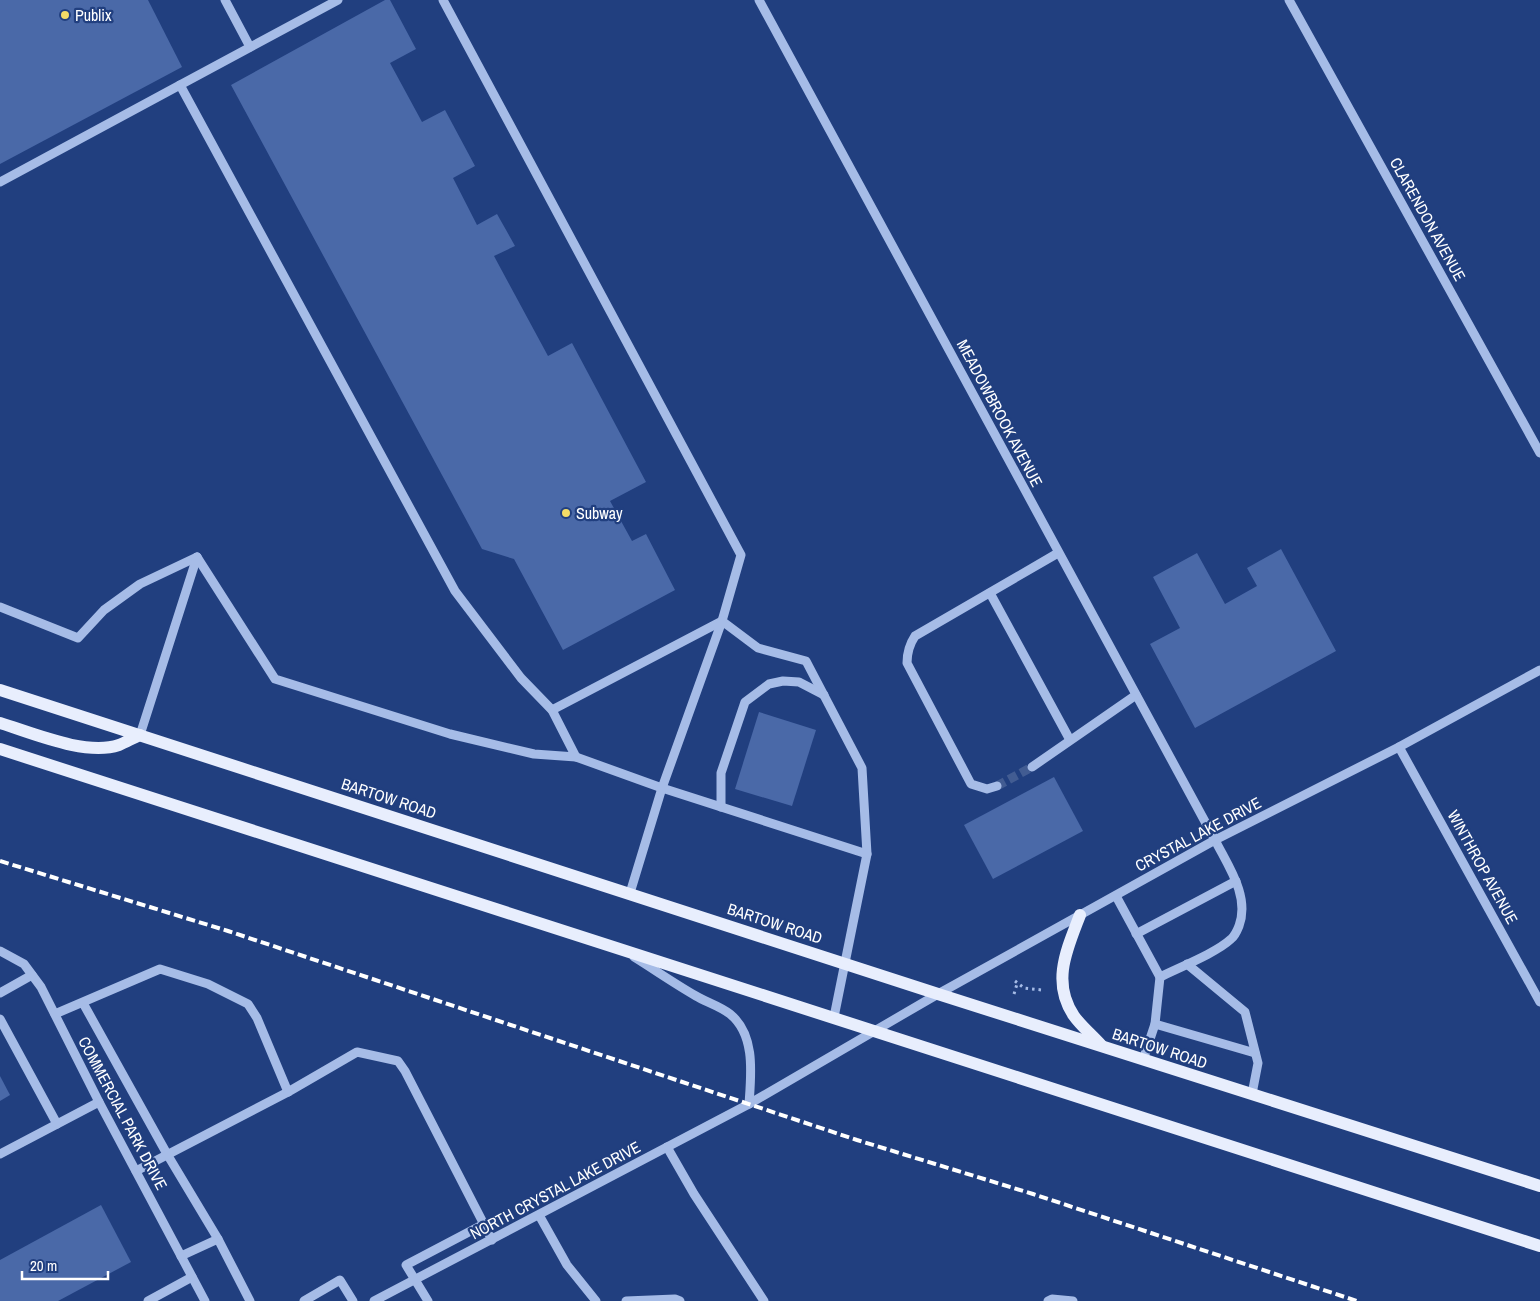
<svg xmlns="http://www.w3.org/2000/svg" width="1540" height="1301" font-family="'Archivo Narrow',sans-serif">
<rect width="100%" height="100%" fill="#213f7f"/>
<g fill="#4a69a8">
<path d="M0,0H148L182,67L0,164Z"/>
<path d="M385,0H390L416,49L390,63L422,122L445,110L475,166L453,178L477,225L497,214L515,246L494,256L548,356L572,343L646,482L610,501L632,541L646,534L675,590L563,650L514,559L482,549L231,85Z"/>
<path d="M1281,549L1336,651L1195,728L1150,644L1180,628L1153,577L1197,553L1225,604L1257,586L1247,568Z"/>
<path d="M759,712L816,730L792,806L735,789Z"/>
<path d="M1054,777L1083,831L993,879L964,825Z"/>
<path d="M0,1076L10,1095L0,1101Z"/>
<path d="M101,1205L131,1262L58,1301H0V1260Z"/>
</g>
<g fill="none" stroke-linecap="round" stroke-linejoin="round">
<path stroke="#425c92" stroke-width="9" stroke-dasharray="9 4.5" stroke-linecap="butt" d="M997,786L1032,767"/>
<g stroke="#a6bce7" stroke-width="3" stroke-dasharray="2.5 4" stroke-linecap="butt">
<path d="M1015,981L1024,988L1042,990"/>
<path d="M1014,994L1017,984"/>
</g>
<g stroke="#a6bce7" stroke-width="9">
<path d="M225,0L250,47"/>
<path d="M443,0L741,555L722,621L758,648L806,661L862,768L867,854L834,1017"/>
<path d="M759,0L1215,840C1228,866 1250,896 1239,926C1237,931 1235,936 1231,939C1216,953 1180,967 1160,977L1116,896"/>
<path d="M1289,0L1540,453"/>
<path d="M180,85L338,0"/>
<path d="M0,182L180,85L455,591L521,678L552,710L576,757"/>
<path d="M197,557L275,679L450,734L534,754L576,757L662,788L867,854"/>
<path d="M990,593L1070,740"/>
<path d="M0,607L78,638L104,610L140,584L197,557"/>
<path d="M552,710L722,621"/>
<path d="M140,735L197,557"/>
<path d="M1399,747L1540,1002"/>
<path d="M1032,767L1136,695"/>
<path d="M997,786L987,789L971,784L907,663C907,652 909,645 915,636L1058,553"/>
<path d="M721,807V773L745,702L769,684L783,681L799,682L824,695"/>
<path d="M630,893L662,788L722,621"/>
<path d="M1136,934L1236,881"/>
<path d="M0,951L24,964L41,987L99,1102L205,1301"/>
<path d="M634,957C655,970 675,984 696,996C706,1002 720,1006 730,1014C756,1035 751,1075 749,1104"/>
<path d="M1187,964L1245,1012L1258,1063L1252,1094"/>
<path d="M0,993L32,975"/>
<path d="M83,1003L167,1154L218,1239L250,1301"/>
<path d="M55,1014L160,969L208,984L248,1004L257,1018L288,1092L136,1171"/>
<path d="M0,1019L57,1124"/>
<path d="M1155,1024L1255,1053"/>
<path d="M1143,1060L1155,1024L1160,977"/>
<path d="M288,1092L357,1052L398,1061L405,1071L492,1240"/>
<path d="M667,1147L694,1194L764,1301"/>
<path d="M0,1154L99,1102"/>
<path d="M539,1215L567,1265L596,1301"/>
<path d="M181,1256L218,1239"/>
<path d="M148,1301L192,1277"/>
<path d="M304,1301L340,1280L353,1301"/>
<path d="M374,1301L749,1104L938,994L1215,840L1399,747L1540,670"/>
<path d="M428,1301L406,1265L484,1224"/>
<path d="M626,1301L675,1299L680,1301"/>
<path d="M1048,1301L1052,1299L1073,1301"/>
</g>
<g stroke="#e8eefd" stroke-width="12">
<path d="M0,690L938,994L1540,1186"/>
<path d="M0,723C33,733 85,756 119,745C126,742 133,738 140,735"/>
<path d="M0,749L1540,1246"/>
<path d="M1080,915C1067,949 1051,982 1074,1016C1081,1026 1092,1035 1101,1045"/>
</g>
<path stroke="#fff" stroke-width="4" stroke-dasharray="9 4" stroke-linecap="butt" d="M0,861L228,931L857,1140L1033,1194L1357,1301"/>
</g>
<g fill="#f4dc67" stroke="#213f7f" stroke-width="2">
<circle cx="65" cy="15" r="5"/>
<circle cx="566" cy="513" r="5"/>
</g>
<g text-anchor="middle" stroke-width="4.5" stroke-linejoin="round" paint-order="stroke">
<g font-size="16" fill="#fff" stroke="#213f7f" text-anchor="start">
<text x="75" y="21">Publix</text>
<text x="576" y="519">Subway</text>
</g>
<g font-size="16" fill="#fff" stroke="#213f7f">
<text transform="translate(1428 219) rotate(61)" y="6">CLARENDON AVENUE</text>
<text transform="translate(1000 413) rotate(62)" y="6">MEADOWBROOK AVENUE</text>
<text transform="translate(389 798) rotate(18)" y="6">BARTOW ROAD</text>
<text transform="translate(1198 834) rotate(-28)" y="6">CRYSTAL LAKE DRIVE</text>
<text transform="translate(1483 867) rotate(61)" y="6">WINTHROP AVENUE</text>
<text transform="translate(775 923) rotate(18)" y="6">BARTOW ROAD</text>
<text transform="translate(1160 1048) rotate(18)" y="6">BARTOW ROAD</text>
<text transform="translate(123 1113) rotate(62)" y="6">COMMERCIAL PARK DRIVE</text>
<text transform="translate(555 1190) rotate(-28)" y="6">NORTH CRYSTAL LAKE DRIVE</text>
</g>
</g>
<path d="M22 1271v8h86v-8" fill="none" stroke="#ffffff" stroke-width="2.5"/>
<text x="30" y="1271" font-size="15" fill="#ffffff" stroke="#213f7f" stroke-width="4" paint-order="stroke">20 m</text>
</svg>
